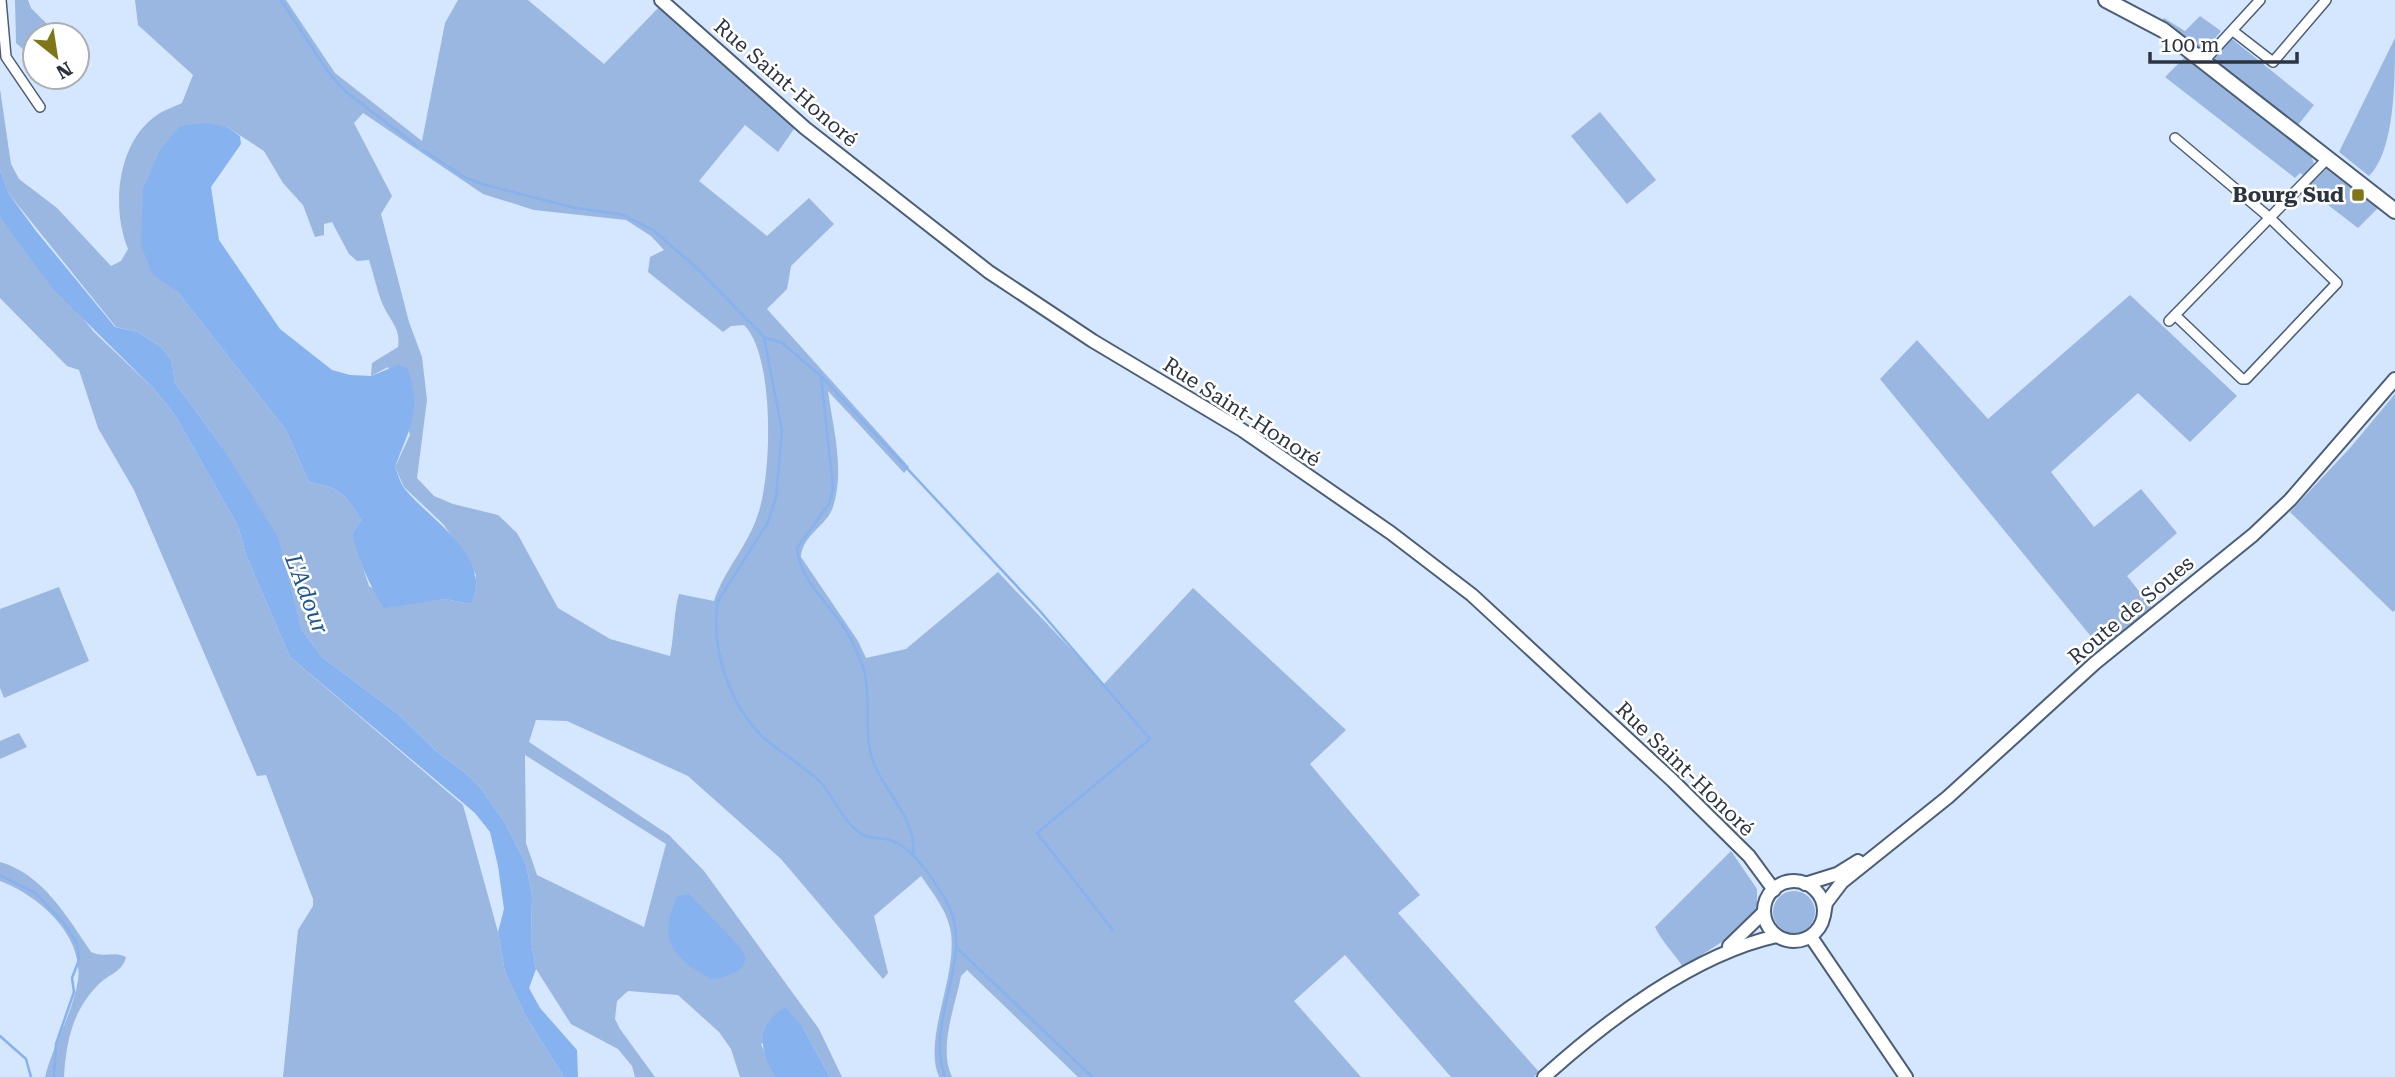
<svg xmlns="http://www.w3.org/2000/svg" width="2395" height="1077" font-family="'Roboto Serif',serif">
<rect width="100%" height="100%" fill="#d5e7ff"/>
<g fill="#99b7e1" fill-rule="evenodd">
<path d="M15,0H28L31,8L58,35H35V60L16,43Z"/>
<path d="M135,0H286L335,73L422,141L445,23L458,0H528L604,64L661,5L796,126L778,152L745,125L699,181L767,236L809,198L834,224L791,266L787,289L767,309L909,467L904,473L828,391C833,428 845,470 833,507C827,526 802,535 801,557L858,641L866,658L906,649L998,572L1104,684L1193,588L1346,730L1310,764L1420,895L1398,913L1539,1072L1534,1077H1451L1345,955L1294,1001L1361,1077H1078L967,970L961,976C955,1007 938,1048 952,1077H939C922,1038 960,972 950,928C946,909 932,892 921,876L874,916L888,973L883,979L781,859L688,776L567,721L536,720L529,742L669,835L704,871L819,1029L842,1077H830L802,1026L761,1044L775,1077H740L731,1049L719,1032L678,995L628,991L617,1001L615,1019L620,1029L655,1077H635L632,1066L618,1049L571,1024L536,969L531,941L532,896L526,864L505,823L479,786L464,772L436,751L398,714L322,657L301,629L289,587L222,447L175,383L172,361L161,347L138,332L116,327L9,194L0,170V89L11,164L19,179L57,208L111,266L121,261L128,249C111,208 117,142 157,115C164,110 174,107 182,103L193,75L138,25ZM363,113L483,194L534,210L626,220L651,236L664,250L650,257L648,272L723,332L731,326L744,325C775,355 772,475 758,514C748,546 724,570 714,601L679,594C674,610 674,637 670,656L610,639L558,608L517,533L498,515L453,504L434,496L417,478L427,400L422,357L409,322L381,214L392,196L354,123ZM227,127L264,151L283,183L303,205L315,237L324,235V224L332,222L349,254L357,261L369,260C374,275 377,291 383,305C390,321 401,328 398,347L372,363L371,376L388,367L410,435L395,467L404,487L443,524L464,553L476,575L470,604L445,599L401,604L369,586L352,534L361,520C346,494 339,487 309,482L286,430L177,291ZM525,755L666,844L644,927L537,875L526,843Z"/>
<path d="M2200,16L2221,31L2204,52L2160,23L2164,18L2185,31Z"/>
<path d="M2395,38C2395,80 2395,150 2369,176L2339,152Z"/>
<path d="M2232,39L2314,105L2298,125L2215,61V53Z"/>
<path d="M2188,54L2309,151L2314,163L2305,176L2300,173L2295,178L2165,77Z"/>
<path d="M1600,112L1656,180L1627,204L1571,136Z"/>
<path d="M2326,169L2378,208L2358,228L2306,188Z"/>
<path d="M0,217L94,332L154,389L175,415L238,526L246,555L290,657L463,805L498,932L505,972L525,1015L564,1077H283L298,930L313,906V899L266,775L257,776L134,490L98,428L79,370L67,366L0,298Z"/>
<path d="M2130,295L2237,396L2190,442L2138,393L2051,472L2094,527L2141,489L2177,533L2127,576L2153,609L2103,651L1880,379L1917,340L1988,419Z"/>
<path d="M2395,394V610L2393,612L2290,512L2350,448Z"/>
<path d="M59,587L89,661L4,698L0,688V609Z"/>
<path d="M19,733L27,747L0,759V741Z"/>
<path d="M1731,851L1757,889V910L1734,934L1683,967C1674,953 1662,942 1655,927Z"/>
<path d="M0,862C43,874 67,917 91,952C104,958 113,951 126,957C123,971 110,974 100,983C73,1009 66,1041 64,1077H45C53,1045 73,1013 78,980C84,935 38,895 0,881Z"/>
<circle cx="1794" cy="912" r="21"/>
</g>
<g fill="#86b2f0">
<path d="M207,123L227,127L240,136L241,144L211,187L219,240L280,329L332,370L350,375L371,376L398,365L407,368C423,409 409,429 395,467C398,474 400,482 404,488C429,520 495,556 470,604L445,599L384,608C369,585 359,561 352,534L361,520C346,494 339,487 309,482L286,430L177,291L153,275L141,245L143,189L160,150L180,126Z"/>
<path d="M0,170L9,194L36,231L115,327L138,332L161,347L172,361L175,383L222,447L278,537L301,629L322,657L398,714L436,751L464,772L479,786L505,823L526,864L532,896L531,941L536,969L529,988L540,1008L577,1050L578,1077H564L525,1015L505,972L498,932L504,909L498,866L490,832L475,813L290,657L246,555L238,526L175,415L154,389L53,289L0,217Z"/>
<path d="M689,894L740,947L746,958C742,974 726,977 711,979C671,956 658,941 677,896Z"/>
<path d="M785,1007L802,1026L830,1077H775C760,1049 754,1027 785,1007Z"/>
</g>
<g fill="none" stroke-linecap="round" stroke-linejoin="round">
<g stroke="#86b2f0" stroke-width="2.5">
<path d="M281,0L328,72L346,92L417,146"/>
<path d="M423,150L466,178L482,184L571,207L623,215L653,230L699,270L764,337L782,431L776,497L768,522L718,601C710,648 729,704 763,737C781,754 804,765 821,783C835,799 842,820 860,833C870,841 885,836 895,842C916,852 932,878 944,897C980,953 923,1019 945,1077"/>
<path d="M764,337L782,343L821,376L833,488L829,504L797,548C800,584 836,609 851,639C856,649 862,663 865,674C871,703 863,737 874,764C887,795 917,820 913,855"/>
<path d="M821,376L1039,610L1150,739L1037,833L1113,930"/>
<path d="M0,875L35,893L64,923L77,943L79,960L72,978L74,992L56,1044L54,1077"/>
<path d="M956,947L1092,1077"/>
<path d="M0,1036L26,1059L31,1077"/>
</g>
<g stroke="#4b5e77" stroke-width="12">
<g id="street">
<path d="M1,0L6,57L40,107"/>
<path d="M2233,31L2273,62L2326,0"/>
<path d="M2204,61L2260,0"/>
<path d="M2175,138L2270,218L2337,283L2246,379H2242L2175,315"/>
<path d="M2169,321L2328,158"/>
</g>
</g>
<g stroke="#4b5e77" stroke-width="16">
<g id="secondary">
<path d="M661,0L805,128L989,272L1093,341L1242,430L1391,533L1472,595L1673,781L1749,856L1774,890"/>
<circle cx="1794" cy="911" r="30"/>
<path d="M1805,884L1837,874L1858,861"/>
<path d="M1824,915L1826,903L1842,882L1948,797L2095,663L2253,535L2290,500L2395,379"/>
<path d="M1811,937L1906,1077"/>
<path d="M1729,946L1764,912"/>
<path d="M1544,1077C1606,1021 1694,954 1777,936"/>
</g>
</g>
<g stroke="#4b5e77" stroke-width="18">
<path id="primary" d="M2106,0L2163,30L2395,211"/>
</g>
<use href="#street" stroke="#fff" stroke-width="9"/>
<use href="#secondary" stroke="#fff" stroke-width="12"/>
<use href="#primary" stroke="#fff" stroke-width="14"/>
</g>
<rect fill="#7f761a" stroke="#fff" stroke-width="2.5" x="2351" y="188" width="14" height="14" rx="3.5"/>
<g text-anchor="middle" stroke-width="5" stroke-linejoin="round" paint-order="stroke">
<g font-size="21" fill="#2c3440" stroke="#fff">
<text transform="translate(786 83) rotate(41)" y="7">Rue Saint-Honoré</text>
<text transform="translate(1242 412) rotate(33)" y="7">Rue Saint-Honoré</text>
<text transform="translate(2131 610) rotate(-40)" y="7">Route de Soues</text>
<text transform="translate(1685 769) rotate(44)" y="7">Rue Saint-Honoré</text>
</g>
<g font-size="21" font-weight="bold" fill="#2c3440" stroke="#fff" text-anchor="end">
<text x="2344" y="202">Bourg Sud</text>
</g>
<g font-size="23" font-style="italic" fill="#1c549d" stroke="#fff">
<text transform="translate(307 594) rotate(69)" y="8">L'Adour</text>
</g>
</g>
<g transform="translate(56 56) rotate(150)"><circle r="33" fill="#ffffff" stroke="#abaeb3" stroke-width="2"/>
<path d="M0-5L12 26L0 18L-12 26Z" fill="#7f761a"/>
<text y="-10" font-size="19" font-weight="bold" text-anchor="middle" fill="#2c3440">N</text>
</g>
<path d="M2150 52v10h147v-10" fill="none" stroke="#2c3440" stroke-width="3.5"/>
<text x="2160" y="52" font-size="21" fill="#2c3440" stroke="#ffffff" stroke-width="5" paint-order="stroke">100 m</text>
</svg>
